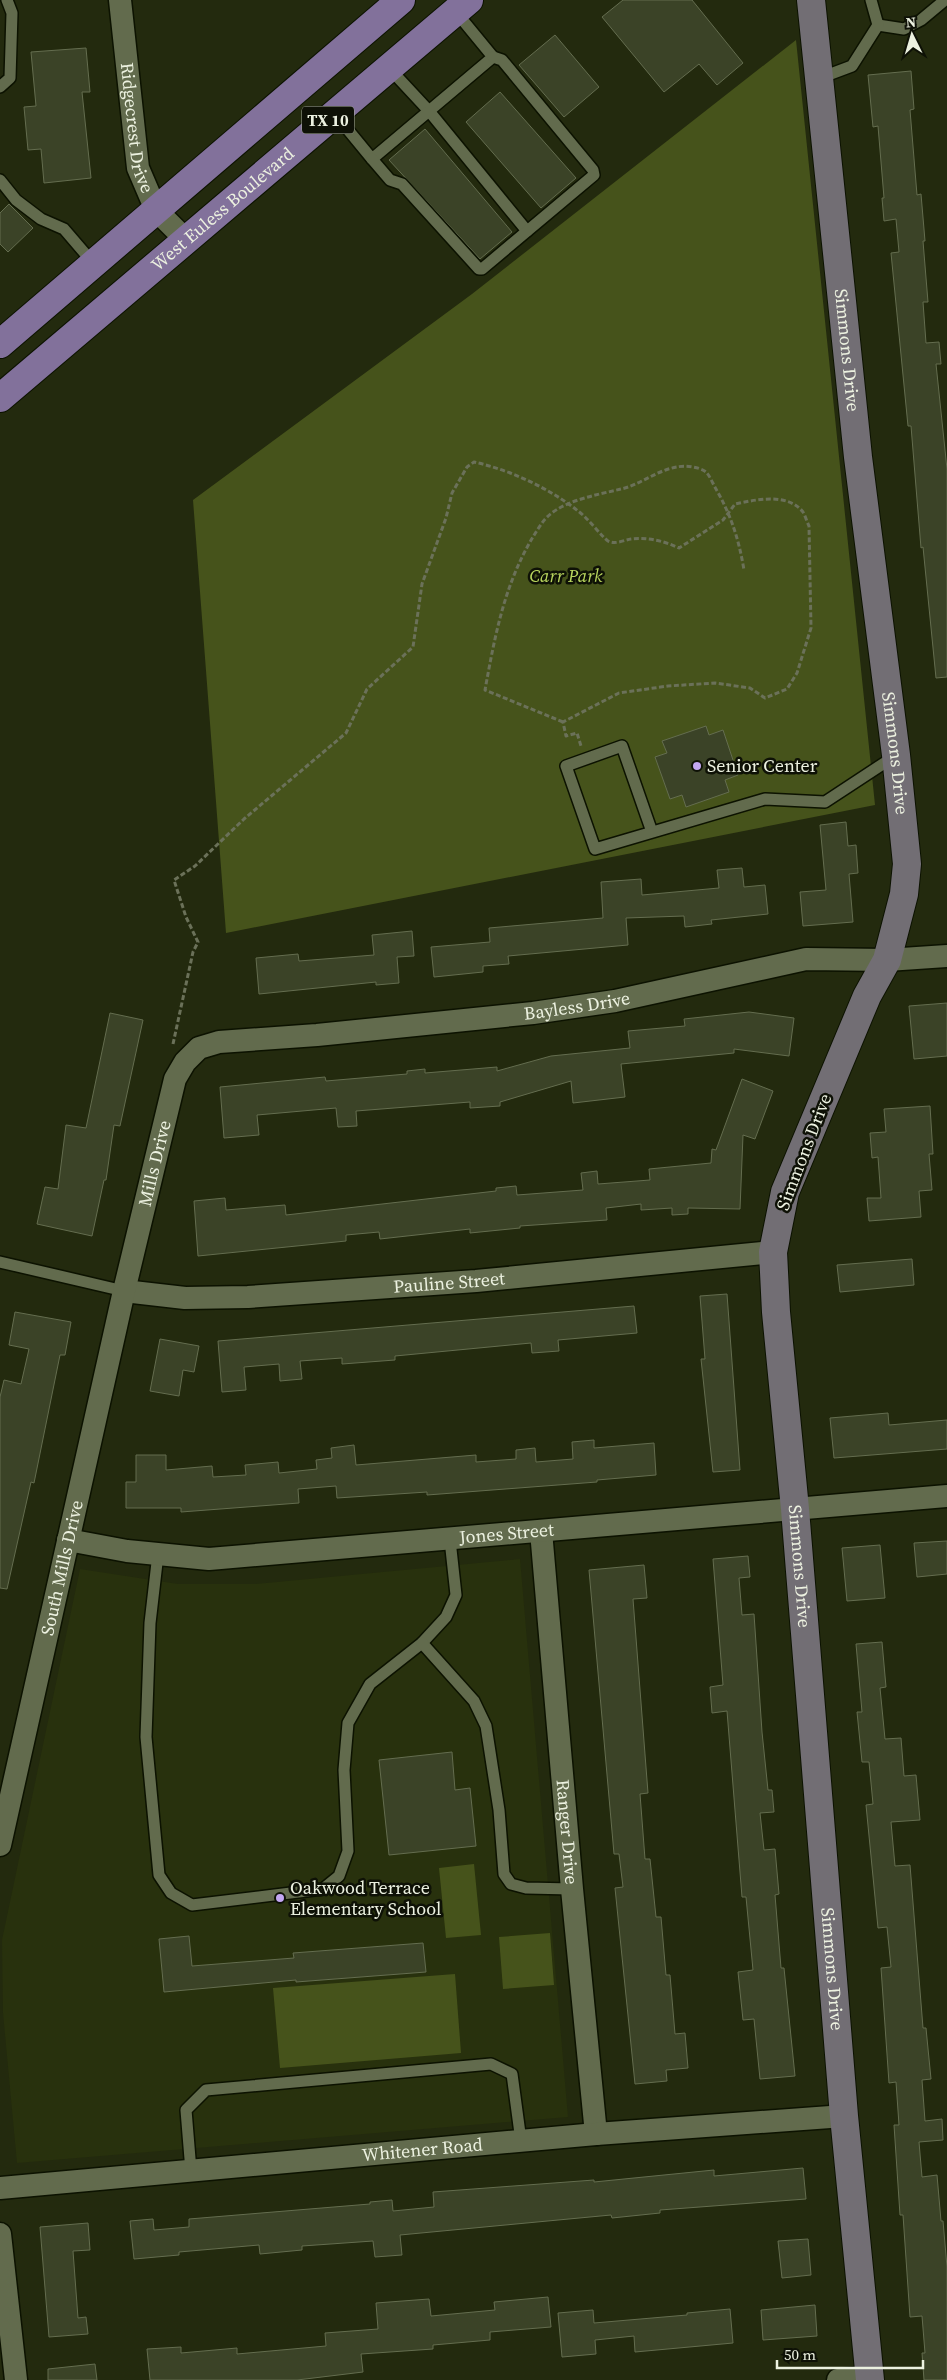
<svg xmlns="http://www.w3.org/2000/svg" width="947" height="2380" font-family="'Source Serif 4',serif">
<rect width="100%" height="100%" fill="#232a0e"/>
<path fill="#28310d" d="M520,1559L568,2117L17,2163L3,2013L2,1940L80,1569L178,1584H256Z"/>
<g fill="#46531b">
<path d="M796,40L875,805L226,933L193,500L472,294Z"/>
<path d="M474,1864L481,1935L446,1938L439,1868Z"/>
<path d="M550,1933L554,1985L503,1989L499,1937Z"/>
<path d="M455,1974L461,2053L280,2068L273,1988Z"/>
</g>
<g fill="#3b4327" stroke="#646d4f">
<path d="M623,0H692L743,63L717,85L699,64L664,92L602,17Z"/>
<path d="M555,35L599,87L564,117L519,65Z"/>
<path d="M86,48L90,92H82L91,178L44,183L41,149L28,150L24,107L36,106L31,52Z"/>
<path d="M911,71L914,109L910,110L917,195L921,194L925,241H923L928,302H923L926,343L939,342L941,364H936L947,469V677L936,678L923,547L921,548L911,426H908L891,253L899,252L896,219L884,221L882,198H884L878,126L873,127L868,75Z"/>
<path d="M500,92L576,178L541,208L466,122Z"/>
<path d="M425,129L512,232L480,259L389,160Z"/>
<path d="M9,204L33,228L8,252L0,244V213Z"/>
<path d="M706,726L709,735L723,730L738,775L725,780L729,792L686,807L682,795L670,799L655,757L667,753L662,741Z"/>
<path d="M846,822L848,846L856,845L858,873L849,874L853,922L803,926L800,892L826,890L820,825Z"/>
<path d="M742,868L744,887L765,885L768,914L711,920L712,924L685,927L684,916L626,918L628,945L508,956L509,964L483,966V972L434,977L431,947L490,942L489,928L603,918L601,882L641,879L642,895L719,888L717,870Z"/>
<path d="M412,931L414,956L397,957L399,983L376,985V982L259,994L256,958L298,954L299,961L374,955L372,935Z"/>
<path d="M947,1003V1056L914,1059L909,1006Z"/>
<path d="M749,1012L794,1018L789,1056L734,1049V1053L621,1064L625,1097L573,1103L571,1081L500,1102V1106L470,1108V1102L356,1111L357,1126L338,1127L336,1108L257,1115L259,1135L224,1138L220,1087L325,1077L326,1081L407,1074V1071L425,1069V1073L497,1067V1071L551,1056L630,1048L628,1031L685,1026L684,1019Z"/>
<path d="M110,1013L143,1020L120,1126L114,1125L106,1180H104L92,1236L37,1224L45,1187L58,1189L66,1125L86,1128Z"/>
<path d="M742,1079L773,1091L755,1139L743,1135L740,1209L688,1208V1214L672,1215V1208L641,1210V1204L606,1208L607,1220L520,1226V1228L470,1233V1229L380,1239L379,1232L346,1235V1241L198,1256L194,1201L225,1198L226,1210L285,1205L286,1215L496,1191V1188L516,1186L517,1195L583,1190L581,1173L597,1171L598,1184L650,1180L649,1169L711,1163L712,1149L716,1150Z"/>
<path d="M930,1106L933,1154H929L932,1190L919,1191L921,1217L869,1221L867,1198H881L878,1157L872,1158L870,1133L886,1132L884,1109Z"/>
<path d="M912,1259L914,1285L840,1292L837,1265Z"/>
<path d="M727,1294L740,1470L713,1472L701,1359H705L700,1296Z"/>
<path d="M634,1306L637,1333L558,1340L559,1351L532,1353L531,1343L395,1356V1360L342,1364V1358L300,1361L302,1379L280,1381L279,1364L244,1367L246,1390L222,1392L218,1341Z"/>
<path d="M15,1312L71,1322L65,1355H60L34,1483L31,1482L7,1589L0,1588V1397L4,1380L21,1384L29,1349L9,1345Z"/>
<path d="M160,1339L199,1346L194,1372L183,1370L179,1396L150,1391Z"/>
<path d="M888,1413L889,1425L947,1420V1449L834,1458L830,1418Z"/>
<path d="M594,1440V1448L654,1443L656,1475L597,1480V1482L427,1495V1492L337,1498L336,1486L298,1489L299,1503L181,1512V1508H126V1482H136V1455H166V1470L212,1466L213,1477L246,1475L245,1465L278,1462L279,1473L317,1469L316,1460L332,1458L331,1448L354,1445L356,1465L476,1455V1462L516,1459V1450L535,1448L536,1462L573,1459L572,1442Z"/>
<path d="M947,1541V1574L917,1577L914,1543Z"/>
<path d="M880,1545L885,1598L847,1601L842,1548Z"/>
<path d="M748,1556L750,1577L739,1578L742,1615L754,1614L762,1732L768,1790H772L774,1812L760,1813L764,1850L775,1849L779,1894L775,1895L781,1968H784L795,2076L760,2079L754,2019L743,2020L738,1972L753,1970L746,1897H742L727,1711L712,1713L710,1687L723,1685L713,1559Z"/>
<path d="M644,1565L647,1598L633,1599L648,1793L640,1794L645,1859H650L656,1917H661L666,1975H670L675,2034L685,2033L688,2068L666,2070L667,2081L635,2084L615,1888L623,1887L619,1854H614L589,1570Z"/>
<path d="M882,1642L886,1687L880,1688L885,1739L901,1738L904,1776L916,1775L920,1820L891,1822L895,1866L910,1865L923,2028H926L931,2079L922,2080L925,2121L942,2119L943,2140L919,2142L922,2177L937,2175L941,2221H943L947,2267V2380H924L922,2353H925L922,2316L910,2317L903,2215H900L894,2125H899L896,2082L889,2083L881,1968L891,1967L887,1927L878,1928L866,1805L873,1804L869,1762H862L857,1712H862L856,1644Z"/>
<path d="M452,1752L455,1790L470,1788L476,1846L389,1855L379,1760Z"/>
<path d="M189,1936L192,1966L294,1958L293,1953L423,1943L426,1972L296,1982V1980L164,1992L159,1939Z"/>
<path d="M803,2168L806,2199L660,2210V2213L612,2218L611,2215L400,2235L402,2255L375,2257L373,2241L302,2246V2250L260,2254L259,2245L179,2252V2255L134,2259L130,2221L153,2219L154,2230L189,2227V2219L370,2204V2202L392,2200L393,2211L434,2207L433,2192L594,2180V2182L714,2170V2176Z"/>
<path d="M88,2223L90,2250L73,2251L78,2318L86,2317L88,2334L49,2337L40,2227Z"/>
<path d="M808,2239L811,2275L782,2278L778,2241Z"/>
<path d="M548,2297L551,2327L490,2332V2340L433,2345V2349L361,2354L363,2372L297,2380H150L147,2349L181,2347V2353L237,2348V2354L326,2346L325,2333L378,2329L376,2303L429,2299L431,2316L495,2310L494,2302Z"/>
<path d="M815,2305L817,2336L763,2340L761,2310Z"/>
<path d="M730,2309L733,2343L635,2352L634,2336L595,2340L596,2354L562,2357L558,2313L593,2310L594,2323L687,2315V2313Z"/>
<path d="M95,2364L97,2380H48V2369Z"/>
</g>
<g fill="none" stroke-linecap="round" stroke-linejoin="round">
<g stroke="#0c1200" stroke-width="14">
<g id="lane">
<path d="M878,25L904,29L921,20L945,0"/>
<path d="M389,68L429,111L527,231"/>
<path d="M820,78L852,66L878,25L871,0"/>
<path d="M0,87L10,78L12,13L7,0"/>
<path d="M335,114L372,159L493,57L456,12"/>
<path d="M372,159L390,180L402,184L479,269H482L594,175L593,170L502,60L493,57"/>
<path d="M0,180L16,200L41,219L64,229L94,264"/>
<path d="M652,832L622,746L566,766L595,849L765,799L825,802L895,756"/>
<path d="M0,1262L124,1291"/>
<path d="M158,1554L150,1623L146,1737L159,1875L171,1893L192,1905L323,1889L339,1876L348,1851L344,1770L348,1723L370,1684L422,1643L446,1617L456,1595L450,1540"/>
<path d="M422,1643L474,1701L486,1726L499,1810L504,1874L511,1884L526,1888L572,1889"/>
<path d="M191,2171L186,2110L206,2090L491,2064L512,2074L521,2141"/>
</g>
</g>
<g stroke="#0c1200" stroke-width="25">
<g id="street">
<path id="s1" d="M120,0L138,168L156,210L187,241"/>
<path id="s2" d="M124,1291L185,1298L248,1297L476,1281L773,1252"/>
<path id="s3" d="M541,1531L572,1889L596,2134"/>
<path id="s4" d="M68,1540L127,1551L209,1559L947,1496"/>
<path id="s5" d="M0,1845L124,1291L175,1079L185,1062L199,1048L219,1042L317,1035L533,1013L615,1001L806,959L887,960L947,956"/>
<path id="s6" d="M0,2188L596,2134L844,2116"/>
<path d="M0,2234L16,2380"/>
<path d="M838,2380L870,2377"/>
</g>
</g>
<g stroke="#0c1200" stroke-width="30">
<g id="secondary">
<path id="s7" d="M811,0L858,457L896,755L907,864L904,894L887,960L867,996L785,1192L773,1252L776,1312L795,1509L844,2116L870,2380"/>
</g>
</g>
<g stroke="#0c1200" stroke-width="30">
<g id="primary">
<path d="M0,344L401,0"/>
<path id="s8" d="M0,398L469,0"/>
</g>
</g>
<g stroke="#6b7159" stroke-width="3" stroke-dasharray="5 2.5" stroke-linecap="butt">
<path d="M563,722L485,690C496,630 506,575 542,523C557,501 597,495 621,489C640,485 657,470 677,467C685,465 700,467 706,472C710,476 713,484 716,489C731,515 739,540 744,570"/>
<path d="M173,1044L193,952L198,942L186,917L174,880L195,866L244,819L346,733L367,689L413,647L422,584L446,518L452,493L467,467L474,462C510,470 549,488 578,511C587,517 602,537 608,541C615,545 624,540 631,539C648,537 664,541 679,548L723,520L735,504C755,500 787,492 803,512C805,515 807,522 809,526L811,628L797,673L787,689L765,698L750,688L715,683L668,686L619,693L563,722L566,736L577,733L581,746"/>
</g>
<use href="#lane" stroke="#626b4d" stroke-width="11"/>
<use href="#street" stroke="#626b4d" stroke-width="22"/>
<use href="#secondary" stroke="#726e74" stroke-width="28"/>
<use href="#primary" stroke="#82719b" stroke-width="28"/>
</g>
<g fill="#c3a7f2" stroke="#0e1106" stroke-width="2">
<circle cx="697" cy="766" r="5"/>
<circle cx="280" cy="1898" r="5"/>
</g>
<g text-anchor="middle" stroke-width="5" stroke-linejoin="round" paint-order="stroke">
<rect fill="#0e1106" stroke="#a9ae9f" stroke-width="1" x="302" y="106.5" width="52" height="27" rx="4"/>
<g font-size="16" font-weight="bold" fill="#ecf1e0">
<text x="328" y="126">TX 10</text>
</g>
<g font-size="18" fill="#ecf1e0" stroke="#0e1106">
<text dy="6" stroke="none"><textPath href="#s1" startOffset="129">Ridgecrest Drive</textPath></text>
<text dy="6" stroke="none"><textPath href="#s8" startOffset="292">West Euless Boulevard</textPath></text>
<text dy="6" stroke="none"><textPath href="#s7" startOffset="352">Simmons Drive</textPath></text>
<text dy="6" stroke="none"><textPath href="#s7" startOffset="758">Simmons Drive</textPath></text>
<text dy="6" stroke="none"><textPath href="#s5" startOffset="1206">Bayless Drive</textPath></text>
<text transform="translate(804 1152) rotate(-69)" y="6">Simmons Drive</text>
<text dy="6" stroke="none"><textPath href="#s5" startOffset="699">Mills Drive</textPath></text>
<text dy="6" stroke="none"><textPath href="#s2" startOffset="326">Pauline Street</textPath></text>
<text dy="6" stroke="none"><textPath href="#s4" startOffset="441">Jones Street</textPath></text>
<text dy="6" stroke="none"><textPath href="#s7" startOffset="1598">Simmons Drive</textPath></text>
<text dy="6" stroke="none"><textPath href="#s5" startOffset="284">South Mills Drive</textPath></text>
<text dy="6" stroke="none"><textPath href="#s3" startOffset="302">Ranger Drive</textPath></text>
<text dy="6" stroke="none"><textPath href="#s7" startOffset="2002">Simmons Drive</textPath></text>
<text dy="6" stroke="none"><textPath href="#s6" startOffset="424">Whitener Road</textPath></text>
</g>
<g font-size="18" font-style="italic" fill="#b9d65e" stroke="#0e1106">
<text x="566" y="582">Carr Park</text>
</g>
<g font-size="18" fill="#ecf1e0" stroke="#0e1106" text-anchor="start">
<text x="707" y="772">Senior Center</text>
<text x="290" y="1894">Oakwood Terrace<tspan x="290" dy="21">Elementary School</tspan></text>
</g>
</g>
<g transform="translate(912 35) rotate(355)" stroke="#0e1106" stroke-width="4" paint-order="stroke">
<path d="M0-4L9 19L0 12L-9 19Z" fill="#ecf1e0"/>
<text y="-8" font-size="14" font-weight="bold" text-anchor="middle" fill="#ecf1e0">N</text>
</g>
<path d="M777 2360v8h146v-8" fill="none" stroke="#ecf1e0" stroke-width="2.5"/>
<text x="784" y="2360" font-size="15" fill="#ecf1e0" stroke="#0e1106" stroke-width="4" paint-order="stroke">50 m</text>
</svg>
